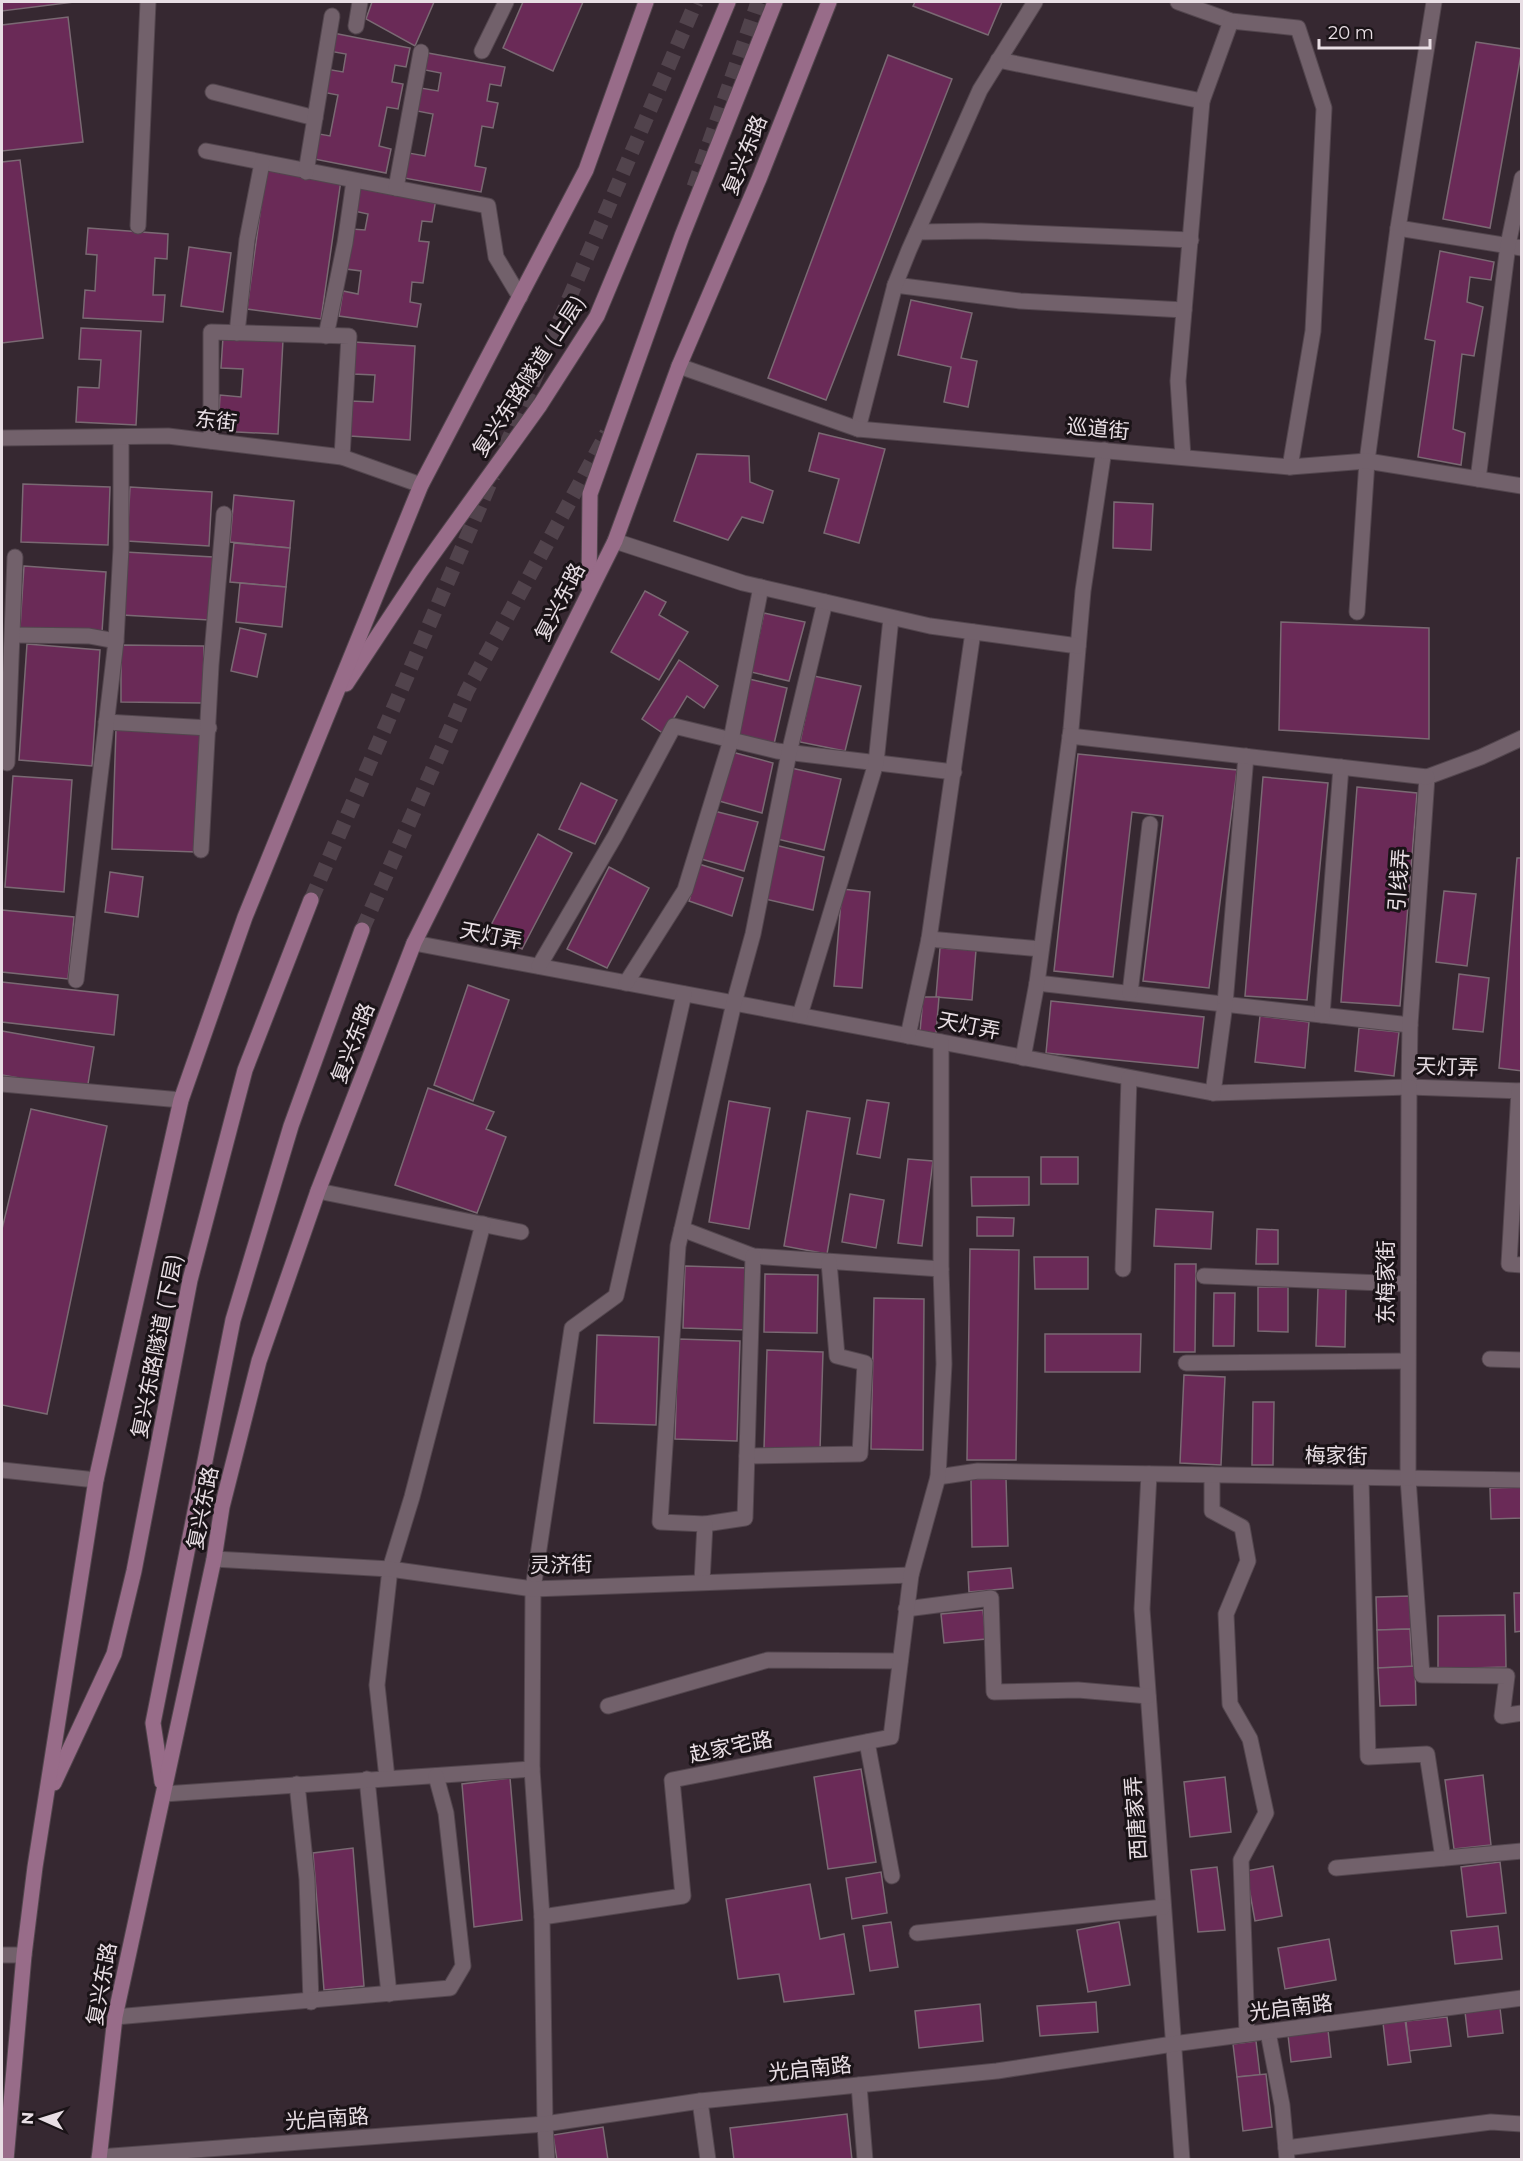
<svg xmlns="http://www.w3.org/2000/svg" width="1523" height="2161" font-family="Montserrat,'Noto Sans SC',sans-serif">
<rect width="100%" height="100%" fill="#362831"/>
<g fill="#6a2a57" stroke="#7a6973" stroke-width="1.5">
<path d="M2,2H74L2,11Z"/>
<path d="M372,2H434L415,46L366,19Z"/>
<path d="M523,2H583L553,71L503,48Z"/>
<path d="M915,2H1002L988,35L913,6Z"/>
<path d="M68,17L83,142L2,151V25Z"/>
<path d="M333,33L410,48L406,67L395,65L392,82L403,84L398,109L387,107L379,146L391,149L386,173L309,158L314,133L330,136L338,95L322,92L326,69L343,72L346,54L329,51Z"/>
<path d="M1476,42L1522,49L1490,228L1443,219Z"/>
<path d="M428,53L505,67L501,86L490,84L487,101L498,103L493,128L482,126L475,166L486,168L481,192L404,178L409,153L425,156L433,114L417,111L421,88L438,91L441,73L425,70Z"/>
<path d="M888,55L952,79L826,400L768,378Z"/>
<path d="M20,160L43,338L2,343V162Z"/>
<path d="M266,169L341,180L321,319L247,309Z"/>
<path d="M358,188L436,199L432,222L422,221L419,241L429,242L423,283L412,282L410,302L421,304L417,327L339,316L343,291L358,294L361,271L346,269L352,229L365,230L368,214L354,211Z"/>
<path d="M88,228L168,234L167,259L155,258L153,295H165L163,322L83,318L85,290L95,291L97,255L86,254Z"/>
<path d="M189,247L231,253L223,312L181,306Z"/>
<path d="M1440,251L1494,262L1491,280L1470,277L1467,302L1483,307L1474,356L1462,354L1453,429L1465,433L1461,465L1418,457L1435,341L1425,339Z"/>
<path d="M911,300L972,313L961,358L977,361L968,407L944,402L951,367L898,355Z"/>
<path d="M81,328L141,331L136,425L76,422L78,387L99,388L101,360L79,359Z"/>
<path d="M223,337L283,340L278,434L218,431L220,395L241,397L243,369L221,368Z"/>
<path d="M354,342L415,346L410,440L350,436L351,401L373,402L375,375L353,374Z"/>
<path d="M819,433L885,449L859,543L824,533L839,479L809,471Z"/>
<path d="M697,454L749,456L750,482L773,491L763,523L742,517L728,540L674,521Z"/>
<path d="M23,484L110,487L108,545L21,542Z"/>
<path d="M130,487L212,492L209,546L127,541Z"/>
<path d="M234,495L294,501L290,548L230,542Z"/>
<path d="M1114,502L1153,504L1151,550L1113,548Z"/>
<path d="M234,543L290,548L286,587L230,582Z"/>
<path d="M125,552L213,557L209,620L122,615Z"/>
<path d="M24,566L106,572L102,632L20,628Z"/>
<path d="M240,583L286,587L282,627L236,622Z"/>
<path d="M645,591L666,602L659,615L688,632L659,680L611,652Z"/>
<path d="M764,613L805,622L789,681L751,672Z"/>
<path d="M1281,622L1429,628V739L1279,730Z"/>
<path d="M240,628L266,634L257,677L231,671Z"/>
<path d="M27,644L100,650L92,766L19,760Z"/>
<path d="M121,645L204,646L203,703L121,702Z"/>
<path d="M679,660L718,686L704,708L687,696L664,734L642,719Z"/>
<path d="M814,676L861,686L845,751L800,742Z"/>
<path d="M749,679L787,688L774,744L736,735Z"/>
<path d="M116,729L200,731L196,852L112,849Z"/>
<path d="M732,752L773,763L762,813L719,801Z"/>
<path d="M1078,754L1237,770L1209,988L1143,981L1163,816L1132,812L1113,977L1054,971Z"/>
<path d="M791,768L841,779L824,850L777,839Z"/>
<path d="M13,776L72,780L64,892L5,887Z"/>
<path d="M1263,777L1328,783L1307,1000L1245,996Z"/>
<path d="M581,783L617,800L595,844L559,829Z"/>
<path d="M1357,787L1417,793L1400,1006L1341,1002Z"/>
<path d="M714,811L758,822L744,871L701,859Z"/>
<path d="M538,834L572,853L522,949L488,931Z"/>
<path d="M775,845L824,857L813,910L765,899Z"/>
<path d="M1517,858H1522V1071L1499,1068Z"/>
<path d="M699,864L743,878L732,916L689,901Z"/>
<path d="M609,867L649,888L607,968L567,949Z"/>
<path d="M110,872L143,877L138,917L105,912Z"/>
<path d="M842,889L870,892L862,988L834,986Z"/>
<path d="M1444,891L1476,894L1467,966L1436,962Z"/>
<path d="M2,910L74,917L68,979L2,972Z"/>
<path d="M940,948L976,950L972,1000L936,997Z"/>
<path d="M1459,974L1489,978L1483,1032L1453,1029Z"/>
<path d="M2,982L118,995L114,1035L2,1022Z"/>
<path d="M468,985L509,1000L473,1101L434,1085Z"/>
<path d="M923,997H939L936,1033L920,1032Z"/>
<path d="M1051,1001L1204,1017L1198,1068L1046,1053Z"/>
<path d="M1260,1016L1309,1022L1305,1068L1255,1062Z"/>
<path d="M1359,1028L1399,1032L1394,1076L1355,1071Z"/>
<path d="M2,1031L94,1047L87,1090L2,1075Z"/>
<path d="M428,1088L494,1112L486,1129L506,1137L477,1213L395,1185Z"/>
<path d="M867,1100L889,1103L880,1158L857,1154Z"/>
<path d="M729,1101L770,1108L749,1229L709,1222Z"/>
<path d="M31,1109L107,1126L47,1414L2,1405V1229Z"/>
<path d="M807,1111L850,1118L827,1254L784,1246Z"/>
<rect x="1041" y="1157" width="37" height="27"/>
<path d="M908,1159L933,1161L922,1246L898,1243Z"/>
<path d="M971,1177H1029V1205L972,1206Z"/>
<path d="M850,1194L884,1200L876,1248L842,1242Z"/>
<path d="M1156,1209L1213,1212L1211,1249L1154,1246Z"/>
<path d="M977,1217L1014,1218L1013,1236H977Z"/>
<path d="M1257,1229L1278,1230V1264H1256Z"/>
<path d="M970,1249L1019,1250L1016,1460H967Z"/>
<path d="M1034,1257H1088V1289H1035Z"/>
<path d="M1175,1264H1196L1195,1352H1174Z"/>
<path d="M685,1266L750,1268L749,1330L683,1328Z"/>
<path d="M765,1274L818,1275L817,1333L764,1332Z"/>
<path d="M1258,1287H1288V1332L1258,1331Z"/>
<path d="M1318,1288L1346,1289L1345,1347L1316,1346Z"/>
<path d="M1214,1293H1235L1234,1346H1213Z"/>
<path d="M874,1298L924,1299L923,1450L871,1449Z"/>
<path d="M1045,1334H1141L1140,1372H1045Z"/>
<path d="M597,1335L659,1337L656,1425L594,1423Z"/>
<path d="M678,1339L740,1341L737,1441L675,1439Z"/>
<path d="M767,1350L823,1352L820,1450L764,1449Z"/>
<path d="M1184,1375L1225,1377L1221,1465L1180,1463Z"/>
<path d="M1253,1402H1274L1273,1465H1252Z"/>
<path d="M1006,1478L1008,1546L972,1547L971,1479Z"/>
<path d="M1522,1487V1518L1491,1519L1490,1488Z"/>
<path d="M1011,1568L1013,1588L969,1592L968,1572Z"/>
<path d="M1514,1593H1522V1631L1515,1632Z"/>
<path d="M1410,1596L1411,1629L1377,1630L1376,1597Z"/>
<path d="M983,1610L986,1639L944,1643L941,1614Z"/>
<path d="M1505,1615L1506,1667L1438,1669V1616Z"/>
<path d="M1410,1629L1412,1667L1378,1668L1377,1630Z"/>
<path d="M1415,1666L1416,1705L1380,1706L1378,1668Z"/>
<path d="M861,1769L876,1862L828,1869L814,1777Z"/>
<path d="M1483,1775L1491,1845L1454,1849L1445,1780Z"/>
<path d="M1225,1777L1231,1832L1190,1837L1184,1782Z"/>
<path d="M510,1778L522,1920L474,1927L462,1784Z"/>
<path d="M353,1848L364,1986L324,1990L313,1853Z"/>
<path d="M1500,1862L1506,1913L1467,1917L1461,1867Z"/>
<path d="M1273,1866L1282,1916L1255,1921L1246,1871Z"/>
<path d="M1217,1867L1225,1930L1198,1932L1191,1870Z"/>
<path d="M881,1872L887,1913L852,1919L846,1878Z"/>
<path d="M810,1884L820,1939L844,1934L854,1994L784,2002L779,1974L738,1979L726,1899Z"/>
<path d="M891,1922L898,1967L870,1971L863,1926Z"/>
<path d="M1119,1922L1130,1985L1088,1992L1077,1930Z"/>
<path d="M1498,1926L1502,1959L1455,1964L1451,1931Z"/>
<path d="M1329,1939L1336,1980L1285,1989L1278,1948Z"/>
<path d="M1096,2002L1098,2032L1040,2036L1037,2006Z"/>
<path d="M980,2004L983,2041L919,2048L915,2011Z"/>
<path d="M1500,2008L1503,2033L1468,2037L1465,2012Z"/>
<path d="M1447,2017L1451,2046L1409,2051L1406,2021Z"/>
<path d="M1405,2020L1411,2062L1388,2065L1383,2023Z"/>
<path d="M1328,2030L1331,2057L1291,2062L1288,2035Z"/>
<path d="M1256,2041L1260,2075L1237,2077L1233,2044Z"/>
<path d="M1266,2074L1272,2127L1243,2131L1237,2077Z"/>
<path d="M847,2114L852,2160H734L730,2128Z"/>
<path d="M603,2127L608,2160H557L553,2135Z"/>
</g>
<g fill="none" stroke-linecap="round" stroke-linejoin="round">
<g stroke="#51434c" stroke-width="15" stroke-dasharray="15 8" stroke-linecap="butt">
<path d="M694,187L758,2"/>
<path d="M505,448L696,2"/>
<path d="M311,900L493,476"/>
<path d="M362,930L467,691L607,433"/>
</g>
<g stroke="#53464e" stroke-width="17">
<g id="lane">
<path d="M1178,2L1231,21L1298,28L1324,108L1313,331L1290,467"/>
<path d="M356,26L360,2"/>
<path d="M482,51L506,2"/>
<path d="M998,60L1202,101"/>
<path d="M213,92L315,118"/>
<path d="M206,151L488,206L496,257L520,297"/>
<path d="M306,172L332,16"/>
<path d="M396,188L421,52"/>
<path d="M138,226L148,2"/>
<path d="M1398,228L1522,248"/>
<path d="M917,232L981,231L1191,240"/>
<path d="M895,285L1020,301L1184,310"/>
<path d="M237,333L247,240L262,163"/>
<path d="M326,336L345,243L354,181"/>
<path d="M858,429L895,285L909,250L980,90L1035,2"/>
<path d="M211,441V332L349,336L342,457"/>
<path d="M1183,457L1178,381L1202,101L1231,21"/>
<path d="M1478,479L1508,245L1522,178"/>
<path d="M1357,612L1367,461L1398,228L1434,2"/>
<path d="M13,635L89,636L116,641"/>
<path d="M106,722L209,728"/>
<path d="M7,763L15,557"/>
<path d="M201,850L211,665L224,514"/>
<path d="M929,939L1041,949"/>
<path d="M414,943L1213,1093L1409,1087L1522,1091"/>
<path d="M539,966L615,836L674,726L777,751L954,772"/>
<path d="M76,980L116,641L121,548V437"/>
<path d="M626,983L685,890L731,740L761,587"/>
<path d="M1037,983L1410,1025"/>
<path d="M1130,993L1150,824"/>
<path d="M800,1015L876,763L891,618"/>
<path d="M1322,1015L1341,767"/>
<path d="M908,1036L929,939L973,632"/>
<path d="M1023,1058L1037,983L1071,729L1083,591L1104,450"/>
<path d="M2,1084L181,1100"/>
<path d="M1409,1087L1410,1025L1427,777L1481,757L1522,738"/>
<path d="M1519,1091L1509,1264L1522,1265"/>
<path d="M1213,1093L1225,1004L1246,756"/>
<path d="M318,1191L521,1232"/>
<path d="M682,1229L753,1256L941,1269"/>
<path d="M1123,1269L1129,1078"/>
<path d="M1204,1276L1407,1284"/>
<path d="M1490,1359L1522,1360"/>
<path d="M1186,1363L1407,1361"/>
<path d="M747,1456L860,1454L865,1363L837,1356L829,1262"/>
<path d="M1149,1474L1142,1609L1182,2160"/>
<path d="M1212,1475V1511L1242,1527L1248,1561L1226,1614L1230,1704L1250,1739L1266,1813L1241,1860L1247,2034"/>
<path d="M1361,1478L1368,1757L1427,1754L1443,1858"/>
<path d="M1408,1478L1422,1675L1507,1676L1502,1716L1522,1713"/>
<path d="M705,1524L745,1518L753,1256"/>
<path d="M702,1582L705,1524L660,1522L678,1246L734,1003L753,934L789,753L825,602"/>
<path d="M906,1609L991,1598L994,1692L1078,1690L1148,1696"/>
<path d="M608,1706L768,1660L900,1661"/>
<path d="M867,1742L892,1876"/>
<path d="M387,1778L377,1685L390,1569L412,1497L483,1224"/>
<path d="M367,1779L389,1994"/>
<path d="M297,1784L307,1879L311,2002"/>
<path d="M164,1794L532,1769"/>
<path d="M1336,1868L1522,1851"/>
<path d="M542,1917L532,1769L533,1589L572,1328L616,1296L684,994"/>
<path d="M917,1933L1163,1907"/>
<path d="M2,1955H24"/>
<path d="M115,2017L450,1988L463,1966L446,1813L436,1776"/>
<path d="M1268,2032L1282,2105L1287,2160"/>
<path d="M859,2085L865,2160"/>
<path d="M545,2124L547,2160"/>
<path d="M1286,2148L1491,2122L1522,2124"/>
</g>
</g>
<g stroke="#53464e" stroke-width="17">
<g id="street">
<path d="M679,366L858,429L1290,467L1367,461L1522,486"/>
<path d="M2,438L168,436L342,457L421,485"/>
<path d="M615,541L743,583L930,626L1078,646"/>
<path d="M1070,736L1427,777"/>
<path d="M2,1470L96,1480"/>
<path d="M938,1477L978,1471L1522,1480"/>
<path d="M1408,1478L1409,1087"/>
<path d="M214,1559L390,1569L533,1589L911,1575"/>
<path d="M700,2101L708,2160"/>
<path d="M545,2124L542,1917L683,1896L672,1780L891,1737L911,1575L938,1477L944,1364L941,1269V1042"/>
<path d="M99,2157L545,2124L700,2101L997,2071L1173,2044L1522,1998"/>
</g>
</g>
<g stroke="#53464e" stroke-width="17">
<g id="secondary">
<path d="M589,587L590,494L682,236L775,2"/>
<path d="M346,684L420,572L540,405L597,316L728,2"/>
<path d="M162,1782L153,1723L233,1320L291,1126L362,930"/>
<path d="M54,1783L114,1654L134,1571L190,1280L245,1070L311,900"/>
<path d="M6,2160L24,1955L35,1867L96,1480L181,1100L245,917L421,485L586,170L646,2"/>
<path d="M99,2160L115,2017L214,1559L222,1507L259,1361L318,1191L414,943L615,541L679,366L759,179L829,2"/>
</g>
</g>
<use href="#lane" stroke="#72616b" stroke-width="15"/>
<use href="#street" stroke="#72616b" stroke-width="15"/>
<use href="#secondary" stroke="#986c89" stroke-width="15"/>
</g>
<g text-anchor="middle" stroke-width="6" stroke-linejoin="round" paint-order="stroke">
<g font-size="21" fill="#e8dee4" stroke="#1a1317">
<text transform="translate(745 155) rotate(-68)" y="7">复兴东路</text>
<text transform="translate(529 376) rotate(-57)" y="7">复兴东路隧道 (上层)</text>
<text transform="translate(216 421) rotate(7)" y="7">东街</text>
<text transform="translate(1098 429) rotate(5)" y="7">巡道街</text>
<text transform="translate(560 602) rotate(-63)" y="7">复兴东路</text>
<text transform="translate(1399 880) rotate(-86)" y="7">引线弄</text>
<text transform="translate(491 936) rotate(11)" y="7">天灯弄</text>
<text transform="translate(969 1026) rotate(11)" y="7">天灯弄</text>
<text transform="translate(353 1043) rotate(-69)" y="7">复兴东路</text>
<text transform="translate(1447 1067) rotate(2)" y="7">天灯弄</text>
<text transform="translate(1386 1282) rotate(-90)" y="7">东梅家街</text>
<text transform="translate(157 1346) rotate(-79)" y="7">复兴东路隧道 (下层)</text>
<text transform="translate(1336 1456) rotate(1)" y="7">梅家街</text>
<text transform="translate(203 1508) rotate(-79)" y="7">复兴东路</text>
<text transform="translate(561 1565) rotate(-1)" y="7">灵济街</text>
<text transform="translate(731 1747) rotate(-11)" y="7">赵家宅路</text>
<text transform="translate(1136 1818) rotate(-94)" y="7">西唐家弄</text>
<text transform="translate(102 1984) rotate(-80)" y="7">复兴东路</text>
<text transform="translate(1291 2008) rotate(-7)" y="7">光启南路</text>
<text transform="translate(810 2069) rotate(-6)" y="7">光启南路</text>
<text transform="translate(327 2119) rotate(-4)" y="7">光启南路</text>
</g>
</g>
<rect width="1523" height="2161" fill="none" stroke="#e8dee4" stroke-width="6"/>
<g transform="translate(42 2119) rotate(273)" stroke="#1a1317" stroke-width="4.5" paint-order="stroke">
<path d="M0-4.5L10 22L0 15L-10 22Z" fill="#e8dee4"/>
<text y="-9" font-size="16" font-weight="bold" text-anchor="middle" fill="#e8dee4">N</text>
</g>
<path d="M1319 39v9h111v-9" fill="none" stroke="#e8dee4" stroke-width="3"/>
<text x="1328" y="39" font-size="18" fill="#e8dee4" stroke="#1a1317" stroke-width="4.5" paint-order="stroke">20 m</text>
</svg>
